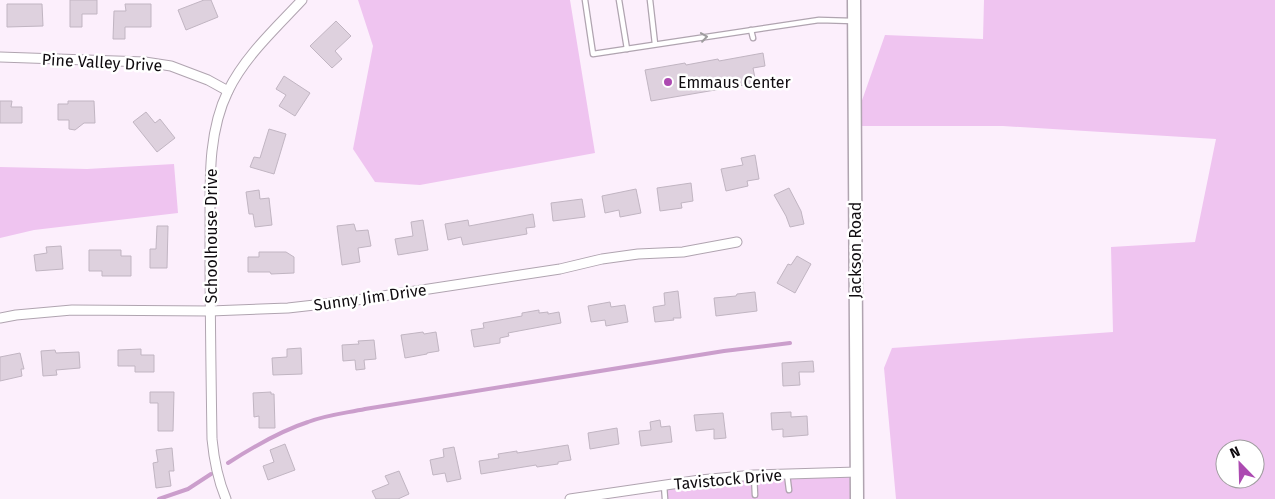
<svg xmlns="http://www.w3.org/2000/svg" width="1275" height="499" font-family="'Fira Sans',sans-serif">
<rect width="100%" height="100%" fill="#fceffc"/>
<g fill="#efc4f0" fill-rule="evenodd">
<path d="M358,0H570L595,153L420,185L375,182L353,149L373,46Z"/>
<path d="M984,0H1275V499H896L884,368L892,348L1113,332L1111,247L1195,242L1216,139L1003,126H853L885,35L983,39ZM1225,449H1255V479H1225Z"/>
<path d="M174,164L178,213L34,230L0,238V167L87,169Z"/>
<path d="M857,472V499H664V485Z"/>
</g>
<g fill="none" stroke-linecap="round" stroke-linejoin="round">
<g stroke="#cb9ecc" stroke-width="4">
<path d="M228,463C253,447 280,431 308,422C326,415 346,413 365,409L724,351L790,343"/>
<path d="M159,499L188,489L211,474"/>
</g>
</g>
<g fill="#ded1de" stroke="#c1b5c2">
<path d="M70,0H97V14H82V27H70Z"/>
<path d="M204,0H211L218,17L186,30L178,10Z"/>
<path d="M7,4H42L43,26L7,27Z"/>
<path d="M125,4H151V27H125V39H113L114,11H126Z"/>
<path d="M336,21L351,36L335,51L342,59L332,68L310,46Z"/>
<path d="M763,53L765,66L753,68L756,83L651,101L645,70L685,63L686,65L718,59L719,61Z"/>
<path d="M284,76L310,93L295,116L279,106L286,95L276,89Z"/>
<path d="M0,101H12L11,107H22V123H0Z"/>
<path d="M68,101H94L95,123H84L75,130L69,129V120H58V104H68Z"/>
<path d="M146,112L155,123L160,119L175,138L157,152L133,122Z"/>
<path d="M269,129L286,134L274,174L250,167L254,157L260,158Z"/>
<path d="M755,155L759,179L747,181L748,186L726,191L721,169L743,165L741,158Z"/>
<path d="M691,183L693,201L681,203L682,208L660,211L657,188Z"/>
<path d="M789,188L801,211L804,224L790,227L786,216L774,195Z"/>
<path d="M636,189L641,213L620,217L619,210L605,213L602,196Z"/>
<path d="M259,190L260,199L269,198L272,225L255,227L253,214H249L246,192Z"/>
<path d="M582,199L585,217L553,221L551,203Z"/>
<path d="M533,214L535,227L526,228L527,234L463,245L461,237L448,240L445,224L468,220L469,226Z"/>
<path d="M423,220L428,250L398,255L395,239L413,236L411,222Z"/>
<path d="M354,224L356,231L368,230L371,246L358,248L360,262L342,265L337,226Z"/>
<path d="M157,226H168L167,268H150V249H156Z"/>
<path d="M61,246L63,269L36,271L34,255L47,253L46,247Z"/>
<path d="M89,250H121V256H131V276H102V271H89Z"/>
<path d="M259,252H286L294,257V273L271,274L270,272H248V257H259Z"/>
<path d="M797,256L811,264L795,293L777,283L788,264L791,265Z"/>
<path d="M678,291L681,318H673L674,320L655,322L653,307L665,305L664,293Z"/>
<path d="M755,292L757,311L716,316L714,298L736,296L737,294Z"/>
<path d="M610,302L611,307L625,305L628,322L606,326L605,320L591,322L588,306Z"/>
<path d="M539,310V313L548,312V314L559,312L561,323L508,333L509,336L500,338V343L474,347L471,330L484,328L483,323L522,316V313Z"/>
<path d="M423,332L424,334L436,332L439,351L427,353V354L405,358L401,335Z"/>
<path d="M374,340L376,359L364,360L365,369L356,370L355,360L343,361L342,345L359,344L358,341Z"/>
<path d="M301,348L302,374L273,375L272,358L287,357V349Z"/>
<path d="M141,349V355H154V372H135V366H118V350Z"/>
<path d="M55,350L56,353L79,352L80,368L56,370L57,375L43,376L41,351Z"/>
<path d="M20,353L24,369H21L22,376L0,381V357Z"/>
<path d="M813,361L814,372H799L800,385L783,386L782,363Z"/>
<path d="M150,392H174L173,431H158V403H150Z"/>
<path d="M271,392V394H274L275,428H259V416L254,417L253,393Z"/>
<path d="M791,412V417L807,416L808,435L783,437V429L772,430L771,413Z"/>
<path d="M723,413L726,438L714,439V429L696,431L694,415Z"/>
<path d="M660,420L661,427L670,426L672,442L641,446L639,431L651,430L650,422Z"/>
<path d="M617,428L619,444L590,449L588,433Z"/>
<path d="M285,444L295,470L268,480L263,466L274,462L270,450Z"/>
<path d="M568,445L571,460L558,462V464L537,467L536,465L481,474L479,461L499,458L498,454L517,451V453Z"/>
<path d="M454,447L461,479L447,482L445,473L433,475L430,460L444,457L443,449Z"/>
<path d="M172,448L174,471H169L171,486L156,488L153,463L158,462L156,450Z"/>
<path d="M399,471L409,494L398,499H376L372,491L389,484L385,476Z"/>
</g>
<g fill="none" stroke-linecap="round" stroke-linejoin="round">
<g stroke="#b0a4b0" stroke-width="7">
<g id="lane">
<path d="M585,0L593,54L819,20L853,21"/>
<path d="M619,0L627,49"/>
<path d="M650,0L655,44"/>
<path d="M751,30L753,38"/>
<path d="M787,474L789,490"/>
<path d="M754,475L755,495"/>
<path d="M664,485L665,499"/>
</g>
</g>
<g stroke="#b0a4b0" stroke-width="11">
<g id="street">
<path d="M0,57L145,62L171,66L208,80L228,91"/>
<path d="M0,318L16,315L72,310L210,311L288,308L350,301L560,269L602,259L638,254L683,252L737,242"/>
<path d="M226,499C218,480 214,460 212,439C211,374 210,310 210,245C211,194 205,138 228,91C245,56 276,28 302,0"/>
<path d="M570,499L700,480L754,475L857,472"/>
</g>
</g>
<g stroke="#b0a4b0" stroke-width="15">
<path id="secondary" d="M854,0L857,499"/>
</g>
<use href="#lane" stroke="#fff" stroke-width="4.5"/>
<use href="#street" stroke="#fff" stroke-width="9"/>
<use href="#secondary" stroke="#fff" stroke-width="12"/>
</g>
<defs><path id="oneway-chevron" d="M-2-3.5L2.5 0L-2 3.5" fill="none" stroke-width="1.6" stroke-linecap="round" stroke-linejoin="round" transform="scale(1.25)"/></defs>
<use stroke="#9f9d9f" href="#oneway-chevron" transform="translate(704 37) rotate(-8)"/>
<circle fill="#ac4ab1" stroke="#fff" stroke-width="2" cx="668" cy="82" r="5"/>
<g text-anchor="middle" stroke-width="5" stroke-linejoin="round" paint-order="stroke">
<g font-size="16" fill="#0f0b0f" stroke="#fff">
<text transform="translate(102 62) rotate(3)" y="6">Pine Valley Drive</text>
<text transform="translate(211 236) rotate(-90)" y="6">Schoolhouse Drive</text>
<text transform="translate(855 250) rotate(-90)" y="6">Jackson Road</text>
<text transform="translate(370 297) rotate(-8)" y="6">Sunny Jim Drive</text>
<text transform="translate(728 479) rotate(-5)" y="6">Tavistock Drive</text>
</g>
<g font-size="16" fill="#0f0b0f" stroke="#fff" text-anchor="start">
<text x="678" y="88">Emmaus Center</text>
</g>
</g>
<g transform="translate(1240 464) rotate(337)"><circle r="24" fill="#ffffff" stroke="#9f9d9f"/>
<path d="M0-4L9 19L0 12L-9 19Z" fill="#ac4ab1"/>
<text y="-8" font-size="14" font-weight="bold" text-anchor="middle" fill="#0f0b0f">N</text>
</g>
</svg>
